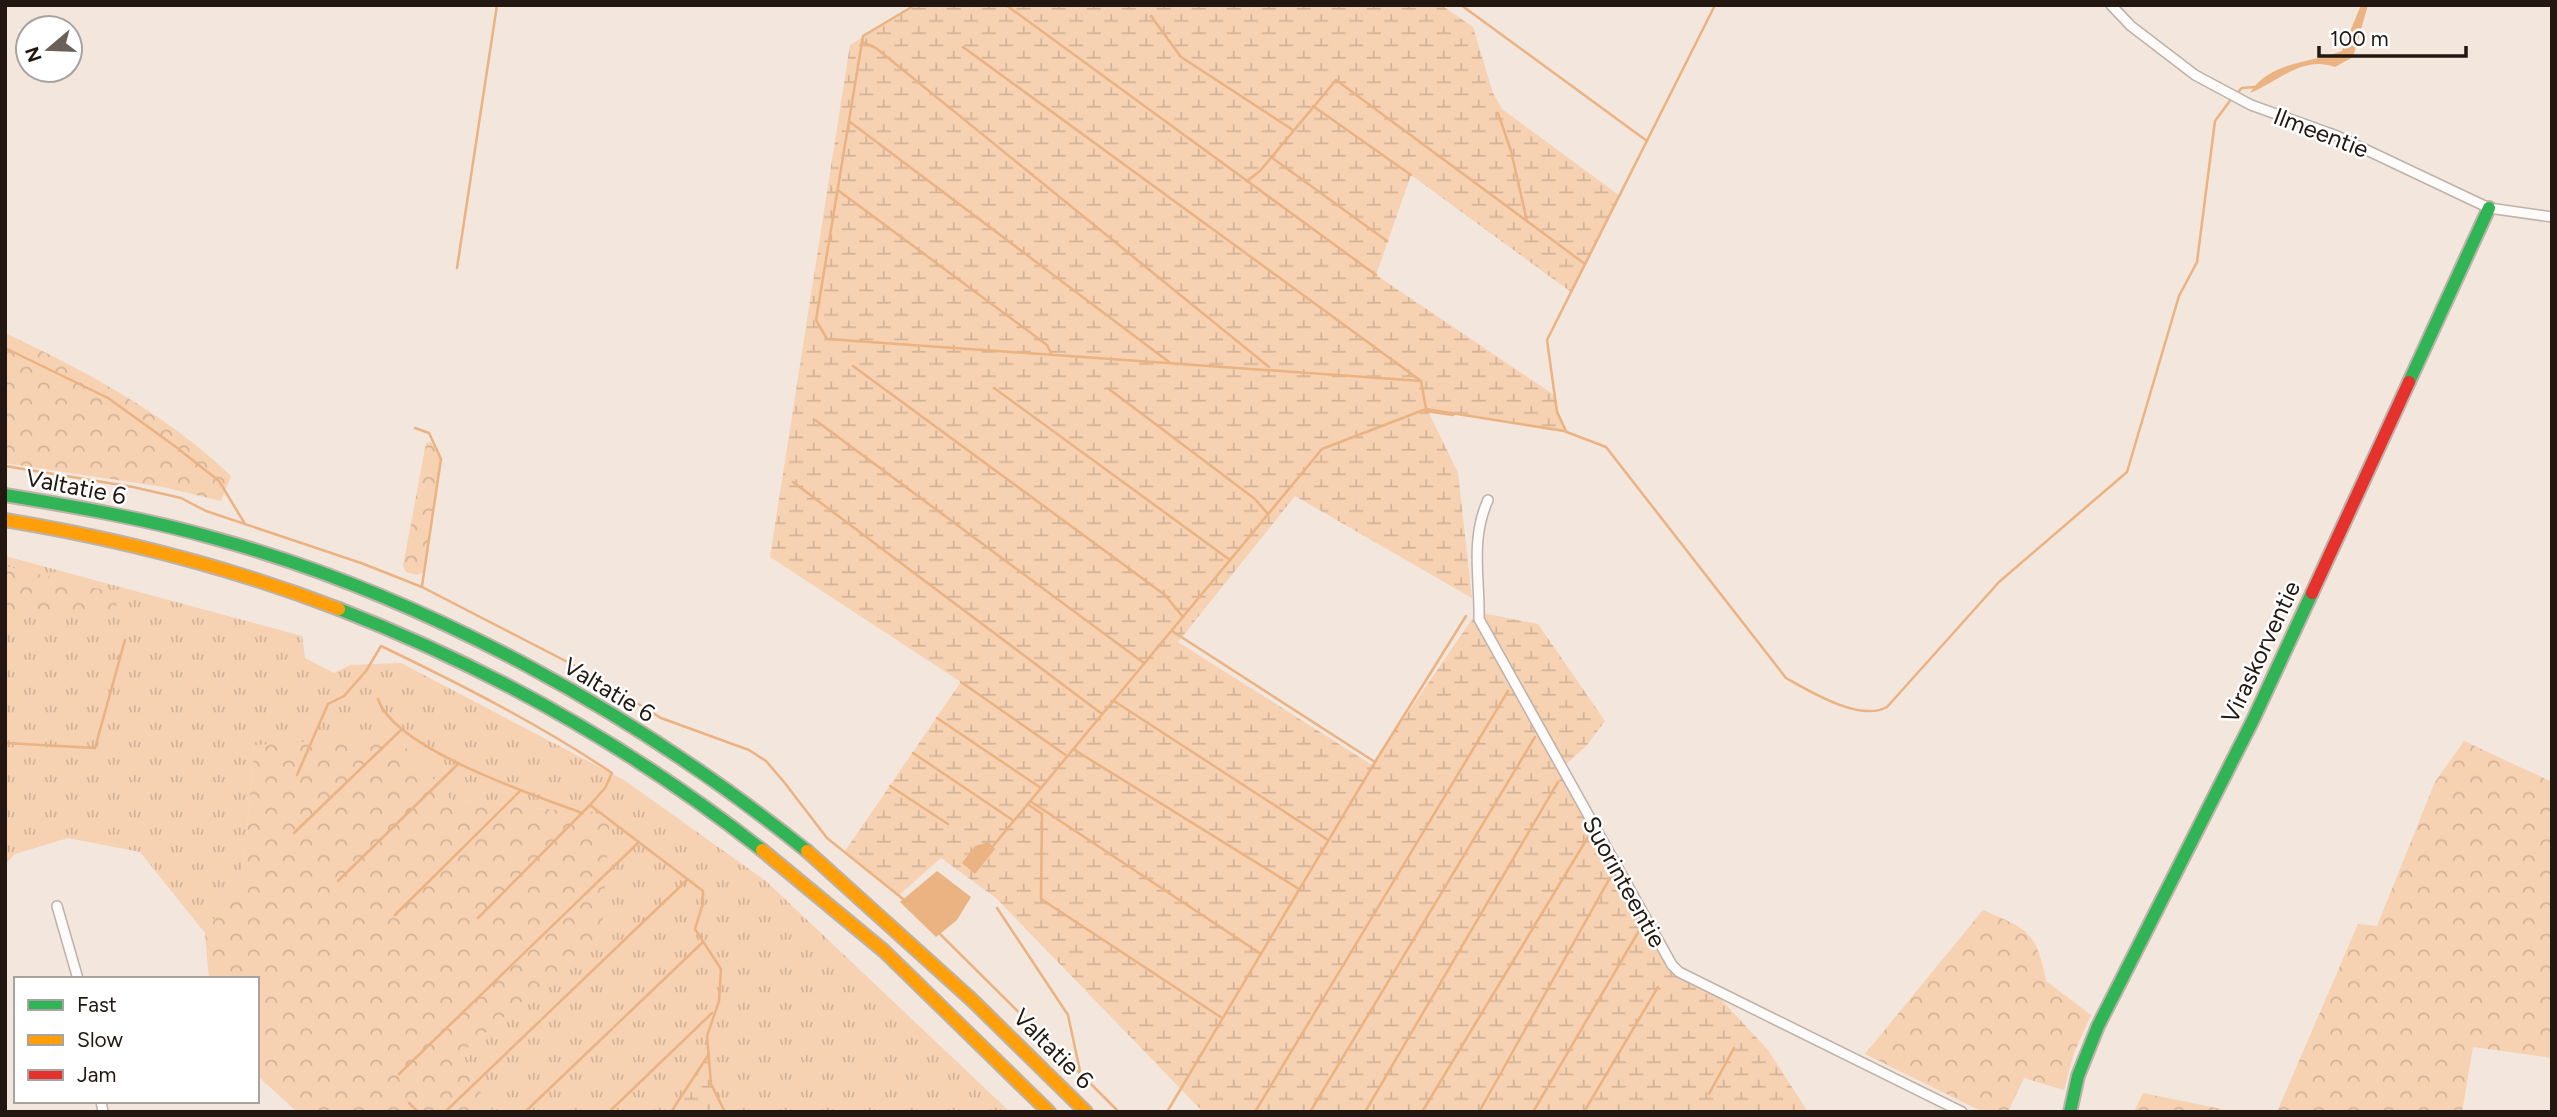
<svg xmlns="http://www.w3.org/2000/svg" width="2557" height="1117" font-family="Figtree,sans-serif">
<defs>
<pattern id="grass-tufts" width="24" height="20" patternUnits="userSpaceOnUse" patternTransform="scale(1.75)"><rect width="24" height="20" fill="#f6d1b2"/><path d="M3 7l-1-3M5 7V3M7 7l1-3M15 17l-1-3M17 17v-4M19 17l1-3" fill="none" stroke="#d3b398"/></pattern>
<pattern id="forest-crowns" width="20" height="18" patternUnits="userSpaceOnUse" patternTransform="scale(1.75)"><rect width="20" height="18" fill="#f6d1b2"/><path d="M2 6a3 3 0 1 1 6 0M12 15a3 3 0 1 1 6 0" fill="none" stroke="#d3b398"/></pattern>
<pattern id="wetland-marsh" width="20" height="14" patternUnits="userSpaceOnUse" patternTransform="scale(1.75)"><rect width="20" height="14" fill="#f6d1b2"/><path d="M1 5h8M5 5V1M11 12h8M15 12V8" fill="none" stroke="#d3b398"/></pattern>
</defs>
<rect width="100%" height="100%" fill="#f3e6dc"/>
<path fill="url(#grass-tufts)" d="M5,556L302,636L305,658L334,673L350,665L401,663L624,780L767,882L1010,1112H493L458,1056L602,934L609,815L451,800L396,736L255,746L242,877L205,933L140,852L68,838L15,854L5,865Z"/>
<g fill="url(#forest-crowns)">
<path d="M5,333C86,371 166,414 231,476L221,501L163,487L5,463Z"/>
<path d="M431,442L441,459L424,572L417,575L406,572L403,566L426,443Z"/>
<path d="M5,566L116,593L117,615L5,613Z"/>
<path d="M396,736L451,800L610,815L602,934L458,1056L493,1112H297L257,1075V979H209L205,933L242,877L255,745Z"/>
<path d="M2464,741L2552,782V1058L2473,1047L2462,1112H2277L2358,924L2377,926L2435,782Z"/>
<path d="M1983,910C2029,930 2036,931 2046,981L2091,1015L2074,1053L2064,1090L2024,1078L2008,1112H1983L1865,1054Z"/>
<path d="M2143,1093L2236,1112H2134Z"/>
</g>
<g fill="url(#wetland-marsh)">
<path d="M917,5H1441L1473,27L1493,93L1502,109L1620,196L1571,292L1411,175L1376,275L1554,395L1564,431L1427,409L1458,473L1472,598L1295,496L1178,642L1372,765L1477,612L1538,624L1605,721L1587,745L1561,769L1679,972L1701,978L1768,1050L1808,1112H1203L996,898L941,858L898,896L845,851L961,682L770,557L850,45Z"/>
<path d="M709,1054L711,1084L725,1112H671Z"/>
</g>
<g fill="#ebb282">
<path d="M2361,5H2368L2353,57L2335,67C2303,55 2277,82 2250,93C2269,61 2312,63 2342,51Z"/>
<path d="M989,842L995,849L975,874L962,863L975,846Z"/>
<path d="M937,871L971,897L957,920L936,937L900,902Z"/>
</g>
<g fill="none" stroke-linecap="round" stroke-linejoin="round">
<g stroke="#ebb282" stroke-width="2.5">
<path d="M915,5L863,36L816,320L827,339L1421,381"/>
<path d="M1006,5L1376,275"/>
<path d="M1461,5L1647,141"/>
<path d="M1151,16L1181,57L1293,130"/>
<path d="M862,42L876,48L1269,367"/>
<path d="M963,47L1421,381L1426,409"/>
<path d="M2237,93L2242,88L2255,87"/>
<path d="M1313,106L1411,175"/>
<path d="M1498,113L1511,151L1527,221"/>
<path d="M850,122L1169,362"/>
<path d="M1271,157L1387,241"/>
<path d="M1247,181L1260,171L1336,80L1585,264"/>
<path d="M839,191L1047,345L1052,355"/>
<path d="M457,268L497,5"/>
<path d="M5,348L108,398L176,447L219,481L245,524"/>
<path d="M853,366L1165,595L1183,617"/>
<path d="M994,388L1230,560"/>
<path d="M1109,389L1255,499L1268,514"/>
<path d="M1425,411L1453,415"/>
<path d="M815,420L1144,663"/>
<path d="M415,428L429,433L441,459L422,586"/>
<path d="M1566,431L1557,412L1547,340L1715,5"/>
<path d="M5,466L133,487L181,498L206,511L361,563L422,587L589,673L661,718L749,750L766,761L784,782L827,838L903,899"/>
<path d="M793,482L1102,714"/>
<path d="M1172,631L1375,762"/>
<path d="M961,682L1067,756"/>
<path d="M378,699C394,749 534,795 582,813"/>
<path d="M1114,701L1328,840"/>
<path d="M937,718L1041,788"/>
<path d="M5,743L95,748L125,640"/>
<path d="M1073,749L1299,889"/>
<path d="M913,753L1014,821"/>
<path d="M297,775L328,704L344,696L366,671L381,646C460,684 539,724 612,773L605,788L590,805L478,918"/>
<path d="M890,786L948,824"/>
<path d="M1030,801L1261,954"/>
<path d="M590,805L703,891V903L695,929L721,969L719,1001L707,1036L711,1084L725,1112"/>
<path d="M1029,805L1042,814L1041,899L1222,1018"/>
<path d="M294,833L402,729"/>
<path d="M993,846L1322,449L1426,409L1564,431L1606,447L1786,678C1811,692 1860,722 1887,707L1999,582L2127,472L2179,296L2197,262L2215,121L2232,98"/>
<path d="M338,881L458,764"/>
<path d="M997,908L1068,1015L1080,1071"/>
<path d="M395,915L521,790"/>
<path d="M940,934L1119,1112"/>
<path d="M399,1074L639,842"/>
<path d="M1709,1094L1734,1048"/>
<path d="M409,1103L418,1112"/>
<path d="M445,1112L688,879"/>
<path d="M525,1112L703,942"/>
<path d="M609,1112L712,1013"/>
<path d="M671,1112L709,1054"/>
<path d="M1167,1112L1375,762L1466,616"/>
<path d="M1182,1112H1194"/>
<path d="M1255,1112L1508,691"/>
<path d="M1310,1112L1535,737"/>
<path d="M1365,1112L1558,782"/>
<path d="M1422,1112L1588,837"/>
<path d="M1479,1112L1611,876"/>
<path d="M1533,1112L1640,929"/>
<path d="M1584,1112L1658,987"/>
</g>
<g stroke="#bdb2a9" stroke-width="12">
<g id="street">
<path d="M2111,5L2131,26L2195,75L2251,105L2337,136L2489,208L2552,217"/>
<path d="M1488,500C1470,540 1480,578 1479,619L1672,965L1679,972L1962,1112"/>
<path d="M57,906L78,979"/>
<path d="M101,1101L103,1112"/>
</g>
</g>
<g stroke="#bdb2a9" stroke-width="16">
<g id="fast">
<path d="M2409,382L2489,208"/>
<path d="M5,495C77,507 147,519 217,539C427,597 638,715 807,851"/>
<path d="M339,609C490,668 635,750 762,850"/>
<path d="M2070,1112L2078,1076L2098,1026L2253,720L2312,593"/>
</g>
</g>
<g stroke="#bdb2a9" stroke-width="16">
<g id="slow">
<path d="M5,520C120,539 230,567 339,609"/>
<path d="M762,850L884,951L1049,1112"/>
<path d="M807,851L972,1000L1086,1112"/>
</g>
</g>
<g stroke="#bdb2a9" stroke-width="16">
<path id="jam" d="M2312,593L2409,382"/>
</g>
<use href="#street" stroke="#fdfbfa" stroke-width="9"/>
<use href="#fast" stroke="#30b455" stroke-width="12"/>
<use href="#slow" stroke="#ff9f0a" stroke-width="12"/>
<use href="#jam" stroke="#e5322d" stroke-width="12"/>
</g>
<g text-anchor="middle" stroke-width="5" stroke-linejoin="round" paint-order="stroke">
<g font-size="24" fill="#221811" stroke="#fff">
<text transform="translate(2321 133) rotate(21)" y="8">Ilmeentie</text>
<text transform="translate(76 487) rotate(11)" y="8">Valtatie 6</text>
<text transform="translate(2261 652) rotate(-65)" y="8">Viraskorventie</text>
<text transform="translate(609 690) rotate(31)" y="8">Valtatie 6</text>
<text transform="translate(1624 882) rotate(61)" y="8">Suorinteentie</text>
<text transform="translate(1053 1049) rotate(45)" y="8">Valtatie 6</text>
</g>
</g>
<rect width="2557" height="1117" fill="none" stroke="#221811" stroke-width="14"/>
<rect x="14" y="977" width="245" height="126" fill="#ffffff" stroke="#a7a3a0" stroke-width="2"/>
<rect x="28" y="1000" width="35" height="10" fill="#30b455" stroke="#a7a3a0" stroke-width="2"/>
<text x="77" y="1012" font-size="21" fill="#221811">Fast</text>
<rect x="28" y="1035" width="35" height="10" fill="#ff9f0a" stroke="#a7a3a0" stroke-width="2"/>
<text x="77" y="1047" font-size="21" fill="#221811">Slow</text>
<rect x="28" y="1070" width="35" height="10" fill="#e5322d" stroke="#a7a3a0" stroke-width="2"/>
<text x="77" y="1082" font-size="21" fill="#221811">Jam</text>
<g transform="translate(49 49) rotate(251)"><circle r="33" fill="#ffffff" stroke="#a7a3a0" stroke-width="2"/>
<path d="M0-5L12 26L0 18L-12 26Z" fill="#6b6058"/>
<text y="-10" font-size="19" font-weight="bold" text-anchor="middle" fill="#221811">N</text>
</g>
<path d="M2319 46v10h147v-10" fill="none" stroke="#221811" stroke-width="3.5"/>
<text x="2330" y="46" font-size="21" fill="#221811" stroke="#ffffff" stroke-width="5" paint-order="stroke">100 m</text>
</svg>
